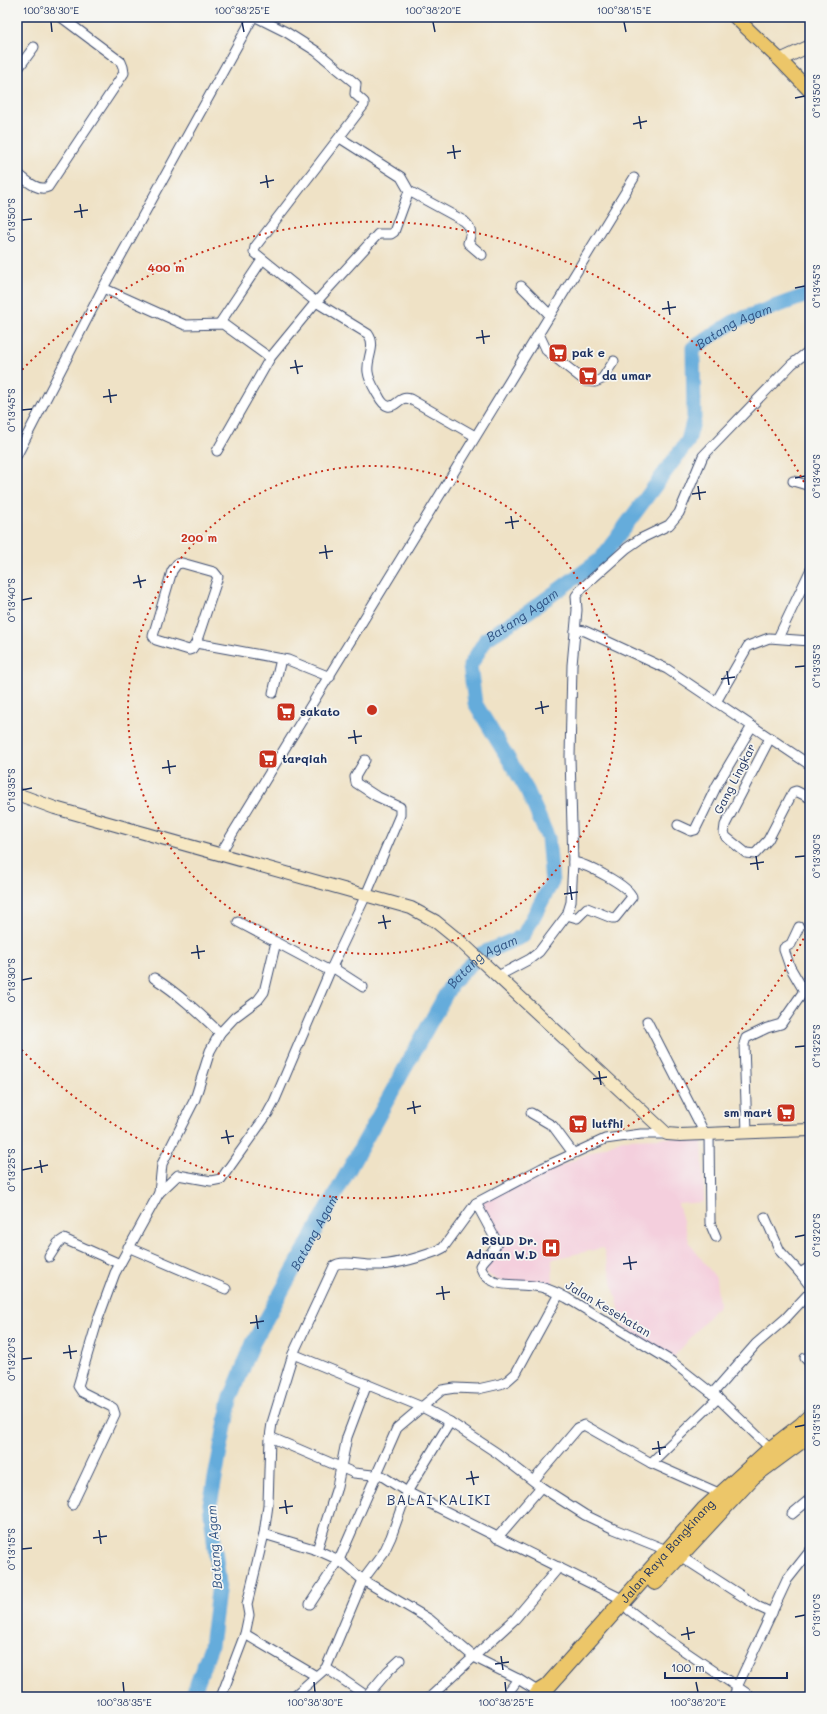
<svg xmlns="http://www.w3.org/2000/svg" width="827" height="1714" font-family="Mali,sans-serif">
<rect width="100%" height="100%" fill="#f6f6f2"/>
<filter id="ink" filterUnits="userSpaceOnUse"><feTurbulence type="fractalNoise" baseFrequency=".025" numOctaves="2"/><feDisplacementMap in="SourceGraphic" scale="8" xChannelSelector="R" yChannelSelector="G"/><feConvolveMatrix kernelMatrix="1 2 1 2 8 2 1 2 1" color-interpolation-filters="sRGB"/></filter>
<filter id="wash" filterUnits="userSpaceOnUse"><feTurbulence type="fractalNoise" baseFrequency=".012" numOctaves="4" result="noise"/><feDisplacementMap in="SourceGraphic" scale="16" xChannelSelector="R" yChannelSelector="G"/><feGaussianBlur stdDeviation="0.9" result="paint"/><feColorMatrix in="noise" values="0 0 0 0 0 0 0 0 0 0 0 0 0 0 0 0 0 1.4 0 .05"/><feComposite in="paint" operator="in"/></filter>
<g filter="url(#wash)">
<rect width="100%" height="100%" fill="#efe2c6"/>
<path fill="#f4cfdd" d="M702,1137L704,1202L678,1204L690,1244L716,1278L719,1305L673,1358L624,1327L603,1248L552,1259L553,1288L544,1283L499,1281L487,1274L486,1263L499,1248V1240L479,1202L622,1139Z"/>
<g fill="none" stroke-linecap="round" stroke-linejoin="round">
<path stroke="#65acdb" stroke-width="15" id="s1" d="M192,1697L211,1646L219,1584L210,1504L230,1400L253,1343L452,983L481,954L523,936L552,882L548,838L527,790L475,703L470,666L486,639L528,612L601,559L688,441L694,418L693,348L735,321L810,294"/>
</g>
</g>
<g filter="url(#ink)">
<g fill="none" stroke-linecap="round" stroke-linejoin="round">
<g stroke="#3b4a6e" stroke-width="11">
<g id="street">
<path d="M256,17L286,32L316,51L356,84L355,94L364,102V105L255,247L254,252L316,302L368,334C377,346 366,358 368,372C369,381 374,388 378,395C380,399 383,405 388,406C397,408 399,395 410,399L475,436"/>
<path d="M17,70L34,47"/>
<path d="M340,138L401,177L409,191L464,221C473,229 471,233 468,243L482,255"/>
<path d="M17,173C25,179 37,192 48,187L124,73L123,67L121,62L61,17"/>
<path d="M521,286L550,315"/>
<path d="M103,288L185,325L223,324L270,358L316,302L378,234H391L394,232L409,191"/>
<path d="M220,323L262,260"/>
<path d="M539,334L547,351L585,381L595,382L602,379L614,361"/>
<path d="M217,451L270,358"/>
<path d="M17,455L103,288L253,17"/>
<path d="M793,481L810,486"/>
<path d="M182,563L214,572L218,577L196,643L192,649L189,650L156,640L153,636L172,571L177,564Z"/>
<path d="M575,631L578,630L585,631L667,669L810,765"/>
<path d="M778,638L810,571"/>
<path d="M196,643L288,660L330,677"/>
<path d="M273,693L281,659"/>
<path d="M716,702L748,646L769,638L810,641"/>
<path d="M770,738L725,825L724,833L726,837L746,853L755,854L768,840L793,792L796,791L810,798"/>
<path d="M678,825L691,831L695,830L717,785L752,726"/>
<path d="M220,854L634,178"/>
<path d="M567,915L577,918L587,908L612,918H615L632,897C628,885 586,864 573,862"/>
<path d="M238,922L330,971"/>
<path d="M799,927L791,944L784,948V950L790,967L804,991"/>
<path d="M332,967L363,987"/>
<path d="M498,976L530,959L539,952L567,915L571,902L573,862L570,757L572,665L577,610L576,596L582,588L627,548L640,539L669,525L679,513L703,456L792,364L810,350"/>
<path d="M154,978C179,994 199,1013 220,1033"/>
<path d="M647,1021L705,1134"/>
<path d="M531,1113L553,1126L573,1153"/>
<path d="M747,1133L744,1044L746,1038L767,1028L781,1024L804,991L810,986"/>
<path d="M709,1134L710,1223L716,1237"/>
<path d="M159,1193L162,1164L195,1099L210,1051L220,1033L235,1017L258,1000L264,992L276,942"/>
<path d="M476,1203L497,1242C494,1253 485,1257 480,1266C488,1290 514,1283 534,1286C546,1287 556,1292 567,1298L671,1361L718,1398L771,1449"/>
<path d="M765,1217L780,1251L800,1273L810,1286"/>
<path d="M128,1247L226,1289"/>
<path d="M49,1257L58,1243L64,1239L120,1264"/>
<path d="M800,1273L810,1267"/>
<path d="M293,1354L422,1407L450,1422L497,1453L541,1487L585,1515L614,1529L669,1551"/>
<path d="M805,1358L810,1363"/>
<path d="M712,1394L756,1344L785,1319L810,1292"/>
<path d="M270,1437L354,1473L382,1476L407,1492L624,1600"/>
<path d="M651,1463L718,1398"/>
<path d="M534,1480L578,1428L584,1425L651,1463L721,1494"/>
<path d="M72,1505L115,1414L113,1408L110,1406L82,1392L78,1386L98,1319L115,1273L159,1193L178,1175L211,1181L221,1179L268,1113L274,1102L330,971L366,895L400,815V807L376,796L356,783L355,777L365,760"/>
<path d="M792,1514L810,1499"/>
<path d="M264,1534L317,1550L339,1560L363,1580L429,1619L474,1657L518,1679L539,1692"/>
<path d="M497,1538L541,1487"/>
<path d="M317,1550L337,1487L347,1437L367,1384"/>
<path d="M680,1556L759,1607L772,1613"/>
<path d="M310,1604L339,1560L397,1428L442,1390L455,1388L478,1389L500,1384L507,1381L516,1373L559,1294"/>
<path d="M629,1610L661,1635L752,1697"/>
<path d="M245,1634L316,1676"/>
<path d="M326,1668L368,1697"/>
<path d="M549,1695L553,1697"/>
<path d="M367,1696L388,1671L400,1660"/>
<path d="M221,1697L245,1634L249,1615L247,1604L264,1534L268,1505L270,1437L272,1423L293,1354L334,1266C340,1260 362,1265 370,1265C390,1266 418,1258 437,1251L443,1248L476,1203L542,1168L605,1139L641,1134H667"/>
<path d="M293,1697L326,1668L363,1580L384,1552L391,1537L407,1492L450,1422"/>
<path d="M430,1697L515,1619L559,1567"/>
<path d="M505,1697L518,1679"/>
<path d="M734,1697L737,1687L787,1580L810,1551"/>
</g>
</g>
<g stroke="#3b4a6e" stroke-width="14">
<g id="secondary">
<path d="M780,60L810,46"/>
<path d="M17,794L55,808L411,908L435,921L462,943L667,1134L680,1135L810,1130"/>
</g>
</g>
<g stroke="#3b4a6e" stroke-width="15">
<path id="primary" d="M735,17L780,60L810,91"/>
</g>
<g stroke="#3b4a6e" stroke-width="18">
<g id="highway">
<path d="M655,1582L753,1476L810,1434"/>
<path id="s2" d="M536,1697L539,1692L547,1687L704,1510L771,1449L802,1425L810,1417"/>
</g>
</g>
<use href="#street" stroke="#fff" stroke-width="9"/>
<use href="#secondary" stroke="#f7e8c3" stroke-width="12"/>
<use href="#primary" stroke="#ecc669" stroke-width="13"/>
<use href="#highway" stroke="#ecc669" stroke-width="16"/>
</g>
</g>
<path fill="none" stroke="#1b2f5e" stroke-width="1.5" d="M51,22L52,32M242,22L244,32M433,22L435,32M624,22L626,32M795,98L805,96M639,116L641,129M633,124L647,121M453,145L455,159M447,153L461,151M266,175L268,188M260,183L274,180M80,204L82,218M74,212L88,210M22,220L32,219M795,288L805,286M668,301L670,315M662,309L676,307M482,330L484,344M476,338L490,336M295,360L298,374M290,368L303,366M109,389L111,403M103,397L117,395M22,410L32,409M795,478L805,476M698,486L700,500M692,494L706,492M511,516L513,529M505,523L519,521M325,545L327,559M319,553L333,551M138,575L141,588M133,583L146,580M22,600L32,598M795,667L805,666M727,671L729,685M721,679L735,677M541,701L543,714M535,709L549,706M354,730L356,744M348,738L362,736M168,760L170,774M162,768L176,766M22,790L32,788M756,856L758,870M795,857L805,856M750,864L764,862M570,886L572,900M564,894L578,892M383,915L386,929M378,923L391,921M197,945L199,959M191,953L205,951M22,980L32,978M795,1047L805,1046M599,1071L601,1085M593,1079L607,1077M413,1101L415,1114M407,1109L421,1106M226,1130L229,1144M221,1138L234,1136M40,1160L42,1173M34,1168L48,1165M22,1170L32,1168M795,1237L805,1235M629,1256L631,1270M623,1264L637,1262M442,1286L444,1300M436,1294L450,1292M256,1315L258,1329M250,1323L264,1321M69,1345L71,1359M63,1353L77,1351M22,1359L32,1358M795,1427L805,1425M658,1441L660,1455M652,1449L666,1447M471,1471L474,1485M466,1479L479,1477M285,1500L287,1514M279,1508L293,1506M99,1530L101,1544M93,1538L107,1536M22,1549L32,1548M795,1617L805,1615M687,1627L689,1640M681,1635L695,1632M501,1656L503,1670M495,1664L509,1662M123,1682L124,1692M314,1682L315,1692M505,1682L506,1692M696,1682L698,1692"/>
<g fill="none" stroke="#c8321e" stroke-width="2" stroke-dasharray="2 4">
<circle cx="372" cy="710" r="244"/>
<path d="M809 928A488 488 0 0 1 18 1046M18 374A488 488 0 0 1 809 492"/>
</g>
<defs>
<g id="supermarket-square" transform="scale(1)"><rect x="-9" y="-9" width="18" height="18" rx="4" fill="#c8321e" stroke="#f6f6f2"/><path d="M-6-5.5h2.5l.6 2H6L4.5 2H-2.5L-4.4-4H-6ZM-1.5 3.2a1.3 1.3 0 1 0 .1 0ZM3 3.2a1.3 1.3 0 1 0 .1 0Z" fill="#fff"/></g>
<g id="hospital-square" transform="scale(1)"><rect x="-9" y="-9" width="18" height="18" rx="4" fill="#c8321e" stroke="#f6f6f2"/><path d="M-5-5h3v3.5h4V-5h3V5h-3V1.5h-4V5h-3Z" fill="#fff"/></g>
</defs>
<g fill-rule="evenodd">
<use href="#supermarket-square" x="558" y="353"/>
<use href="#supermarket-square" x="588" y="376"/>
<use href="#supermarket-square" x="286" y="712"/>
<use href="#supermarket-square" x="268" y="759"/>
<use href="#supermarket-square" x="786" y="1113"/>
<use href="#supermarket-square" x="578" y="1124"/>
<use href="#hospital-square" x="551" y="1248"/>
</g>
<g text-anchor="middle" stroke-width="3.5" stroke-linejoin="round" paint-order="stroke">
<g font-size="12" font-weight="bold" fill="#1b2f5e" stroke="#f6f6f2" text-anchor="start">
<text x="572" y="357">pak e</text>
<text x="602" y="380">da umar</text>
<text x="300" y="716">sakato</text>
<text x="282" y="763">tarqiah</text>
<text x="772" y="1117" text-anchor="end">sm mart</text>
<text x="592" y="1128">lutfhi</text>
<text x="537" y="1245" text-anchor="end">RSUD Dr.<tspan x="537" dy="14">Adnaan W.D</tspan></text>
</g>
<g font-size="12" fill="#1b2f5e" stroke="#f6f6f2">
<text transform="translate(735 779) rotate(-63)" y="4">Gang Lingkar</text>
<text transform="translate(608 1309) rotate(31)" y="4">Jalan Kesehatan</text>
<text dy="4" stroke="none"><textPath href="#s2" startOffset="197">Jalan Raya Bangkinang</textPath></text>
</g>
<g font-size="13" font-style="italic" fill="#315484" stroke="#f6f6f2">
<text dy="5" stroke="none"><textPath href="#s1" startOffset="1618">Batang Agam</textPath></text>
<text dy="5" stroke="none"><textPath href="#s1" startOffset="1234">Batang Agam</textPath></text>
<text dy="5" stroke="none"><textPath href="#s1" startOffset="814">Batang Agam</textPath></text>
<text dy="5" stroke="none"><textPath href="#s1" startOffset="491">Batang Agam</textPath></text>
<text transform="translate(214 1547) rotate(-94)" y="5">Batang Agam</text>
</g>
<g font-size="14" letter-spacing="1" fill="#1b2f5e" stroke="#f6f6f2">
<text x="439" y="1505">BALAI KALIKI</text>
</g>
</g>
<circle cx="372" cy="710" r="6" fill="#c8321e" stroke="#f6f6f2" stroke-width="2"/>
<g font-size="12" text-anchor="middle" font-weight="bold" fill="#c8321e" stroke="#f6f6f2" stroke-width="3.5" stroke-linejoin="round" paint-order="stroke">
<text x="166" y="272">400 m</text>
<text x="199" y="542">200 m</text>
</g>
<rect width="827" height="1714" fill="none" stroke="#f6f6f2" stroke-width="44"/>
<path d="M665 1672v6h122v-6" fill="none" stroke="#1b2f5e" stroke-width="2"/>
<text x="671" y="1672" font-size="12" fill="#1b2f5e" stroke="#f6f6f2" stroke-width="3" paint-order="stroke">100 m</text>
<rect x="22" y="22" width="783" height="1670" fill="none" stroke="#1b2f5e" stroke-width="1.5"/>
<g font-size="10" text-anchor="middle" fill="#1b2f5e">
<text x="51" y="14">100°38'30"E</text>
<text x="242" y="14">100°38'25"E</text>
<text x="433" y="14">100°38'20"E</text>
<text x="624" y="14">100°38'15"E</text>
<text transform="translate(816 96) rotate(-90)" y="4">0°13'50"S</text>
<text transform="translate(11 220) rotate(-90)" y="4">0°13'50"S</text>
<text transform="translate(816 286) rotate(-90)" y="4">0°13'45"S</text>
<text transform="translate(11 410) rotate(-90)" y="4">0°13'45"S</text>
<text transform="translate(816 476) rotate(-90)" y="4">0°13'40"S</text>
<text transform="translate(11 600) rotate(-90)" y="4">0°13'40"S</text>
<text transform="translate(816 666) rotate(-90)" y="4">0°13'35"S</text>
<text transform="translate(11 790) rotate(-90)" y="4">0°13'35"S</text>
<text transform="translate(816 856) rotate(-90)" y="4">0°13'30"S</text>
<text transform="translate(11 980) rotate(-90)" y="4">0°13'30"S</text>
<text transform="translate(816 1046) rotate(-90)" y="4">0°13'25"S</text>
<text transform="translate(11 1170) rotate(-90)" y="4">0°13'25"S</text>
<text transform="translate(816 1235) rotate(-90)" y="4">0°13'20"S</text>
<text transform="translate(11 1359) rotate(-90)" y="4">0°13'20"S</text>
<text transform="translate(816 1425) rotate(-90)" y="4">0°13'15"S</text>
<text transform="translate(11 1549) rotate(-90)" y="4">0°13'15"S</text>
<text transform="translate(816 1615) rotate(-90)" y="4">0°13'10"S</text>
<text x="124" y="1706">100°38'35"E</text>
<text x="315" y="1706">100°38'30"E</text>
<text x="506" y="1706">100°38'25"E</text>
<text x="698" y="1706">100°38'20"E</text>
</g>
</svg>
